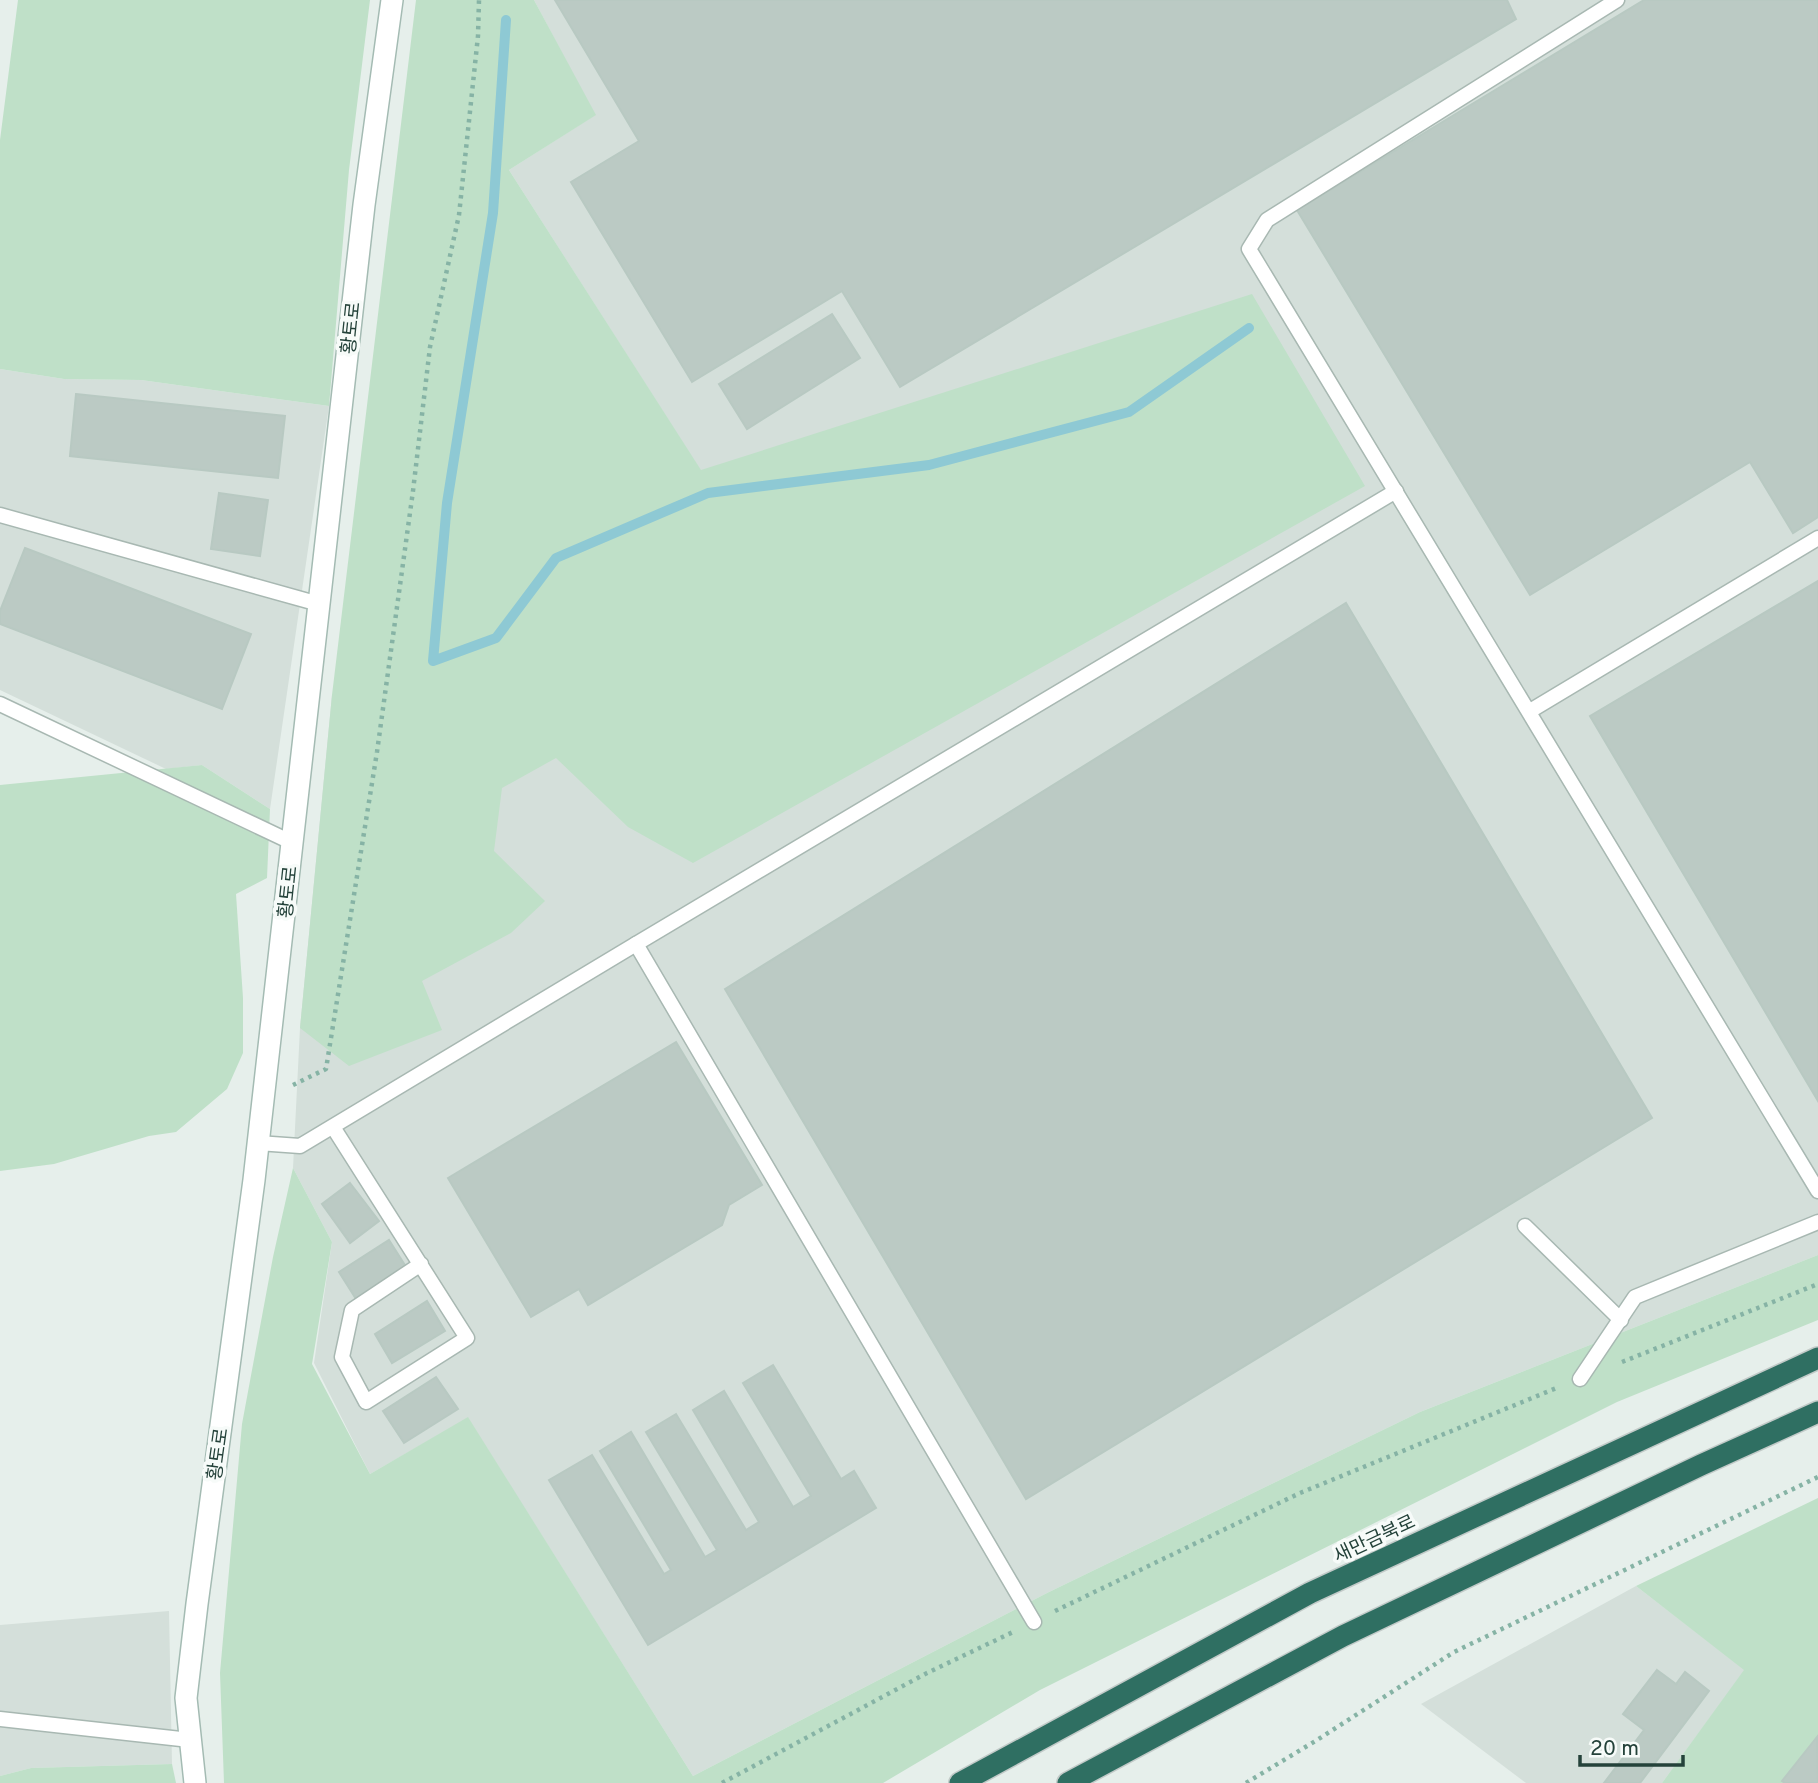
<svg xmlns="http://www.w3.org/2000/svg" width="1818" height="1783" font-family="Overpass,'Noto Sans KR',sans-serif">
<rect width="100%" height="100%" fill="#e6efeb"/>
<g fill="#d4dfda">
<path d="M534,0H1818V1255L1420,1412L1047,1593L693,1776L468,1418L370,1474L314,1363L332,1242L293,1168L300,1028L332,695L701,471L509,170L595,115Z"/>
<path d="M0,369L64,379L141,380L329,406L270,809L202,765L166,769L0,690Z"/>
<path d="M1636,1586L1745,1670L1662,1783H1526L1421,1704Z"/>
<path d="M169,1611L172,1764L31,1768L0,1776V1625Z"/>
</g>
<g fill="#bfe0c8">
<path d="M18,0H370L349,170L329,406L141,380L64,379L0,369V140Z"/>
<path d="M416,0H534L596,115L509,170L701,470L1252,294L1365,486L693,863L628,827L556,758L502,788L494,851L545,901L511,933L422,981L442,1030L349,1066L300,1028L332,695Z"/>
<path d="M202,765L270,809L267,878L236,894L243,998V1053L227,1089L176,1132L149,1136L54,1164L0,1171V785Z"/>
<path d="M293,1168L332,1242L312,1364L370,1474L468,1417L693,1776L1047,1593L1420,1412L1818,1255V1320L1617,1402L1040,1690L883,1783H224L220,1673L242,1424L273,1257Z"/>
<path d="M1818,1498V1783H1662L1744,1670L1636,1586Z"/>
<path d="M172,1764L176,1783H0V1776L31,1768Z"/>
</g>
<g fill="none" stroke-linecap="round" stroke-linejoin="round">
<path stroke="#8ec9d4" stroke-width="10" d="M506,20L493,213L447,503L433,661L496,638L556,558L708,493L929,465L1129,412L1249,328"/>
</g>
<g fill="#bbcac4" stroke="#b8c9c2" stroke-width="2">
<path d="M555,0H1507L1516,19L900,387L842,291L692,382L571,182L639,141Z"/>
<path d="M1644,0H1818V517L1793,533L1750,462L1530,595L1297,210Z"/>
<path d="M832,314L860,358L747,429L719,384Z"/>
<path d="M76,394L285,416L278,478L70,456Z"/>
<path d="M219,493L268,500L260,556L211,549Z"/>
<path d="M25,548L251,634L222,709L0,624V611Z"/>
<path d="M1818,581V1101L1590,716Z"/>
<path d="M1346,603L1652,1118L1026,1499L725,989Z"/>
<path d="M676,1042L762,1185L729,1205L722,1225L588,1305L579,1289L531,1317L448,1178Z"/>
<path d="M350,1183L379,1221L350,1243L322,1204Z"/>
<path d="M389,1240L408,1270L358,1302L339,1272Z"/>
<path d="M427,1301L445,1331L392,1363L375,1334Z"/>
<path d="M773,1365L841,1479L854,1471L876,1508L648,1645L549,1480L592,1455L664,1574L671,1570L600,1451L631,1432L705,1557L717,1550L646,1432L676,1414L746,1530L759,1522L693,1410L724,1391L793,1507L811,1496L743,1383Z"/>
<path d="M436,1377L458,1409L404,1443L383,1411Z"/>
<path d="M1657,1670L1676,1684L1685,1672L1709,1691L1640,1783H1604L1644,1730L1623,1714Z"/>
<path d="M1817,1737L1818,1783H1785L1782,1781Z"/>
</g>
<g fill="none" stroke-linecap="round" stroke-linejoin="round">
<g stroke="#a8b8b2" stroke-width="17">
<g id="lane">
<path d="M1617,0L1267,220L1249,249L1818,1191"/>
<path d="M0,515L319,604"/>
<path d="M0,704L293,843"/>
<path d="M1530,711L1818,538"/>
<path d="M333,1127L467,1338L366,1402L342,1357L352,1310L421,1264"/>
<path d="M258,1143L300,1146L636,944"/>
<path d="M1525,1226L1621,1320"/>
<path d="M1580,1379L1635,1297L1818,1222"/>
<path d="M1034,1622L636,944L1396,491"/>
<path d="M0,1719L190,1740"/>
</g>
</g>
<g stroke="#a4bbb3" stroke-width="24">
<path id="secondary" d="M195,1783L186,1698L197,1604L254,1180L364,205L392,0"/>
</g>
<g stroke="#c2cac8" stroke-width="24">
<g id="highway">
<path d="M960,1783L1310,1593L1818,1358"/>
<path d="M1068,1783L1343,1636L1701,1465L1818,1412"/>
</g>
</g>
<g stroke="#86b3a5" stroke-width="4.5" stroke-dasharray="3.5 5" stroke-linecap="butt">
<path d="M293,1085L326,1069L377,752L413,491L430,347L459,215L478,36L479,0"/>
<path d="M1622,1362L1818,1284"/>
<path d="M1055,1611L1300,1493L1559,1387"/>
<path d="M722,1783L927,1673L1013,1632"/>
<path d="M1246,1783L1317,1740L1454,1652L1818,1477"/>
</g>
<use href="#lane" stroke="#fff" stroke-width="14"/>
<use href="#secondary" stroke="#fff" stroke-width="21"/>
<use href="#highway" stroke="#2f6f62" stroke-width="21"/>
</g>
<g text-anchor="middle" stroke-width="7" stroke-linejoin="round" paint-order="stroke">
<g font-size="19" fill="#24423a" stroke="#f7fbf9">
<text transform="translate(350 328) rotate(-84)" y="7">황토로</text>
<text transform="translate(287 892) rotate(-84)" y="7">황토로</text>
<text transform="translate(217 1454) rotate(-82)" y="7">황토로</text>
<text transform="translate(1374 1538) rotate(-25)" y="7">새만금북로</text>
</g>
</g>
<path d="M1580 1755v10h103v-10" fill="none" stroke="#24423a" stroke-width="3.5"/>
<text x="1590" y="1755" font-size="21" fill="#24423a" stroke="#f7fbf9" stroke-width="5" paint-order="stroke">20 m</text>
</svg>
